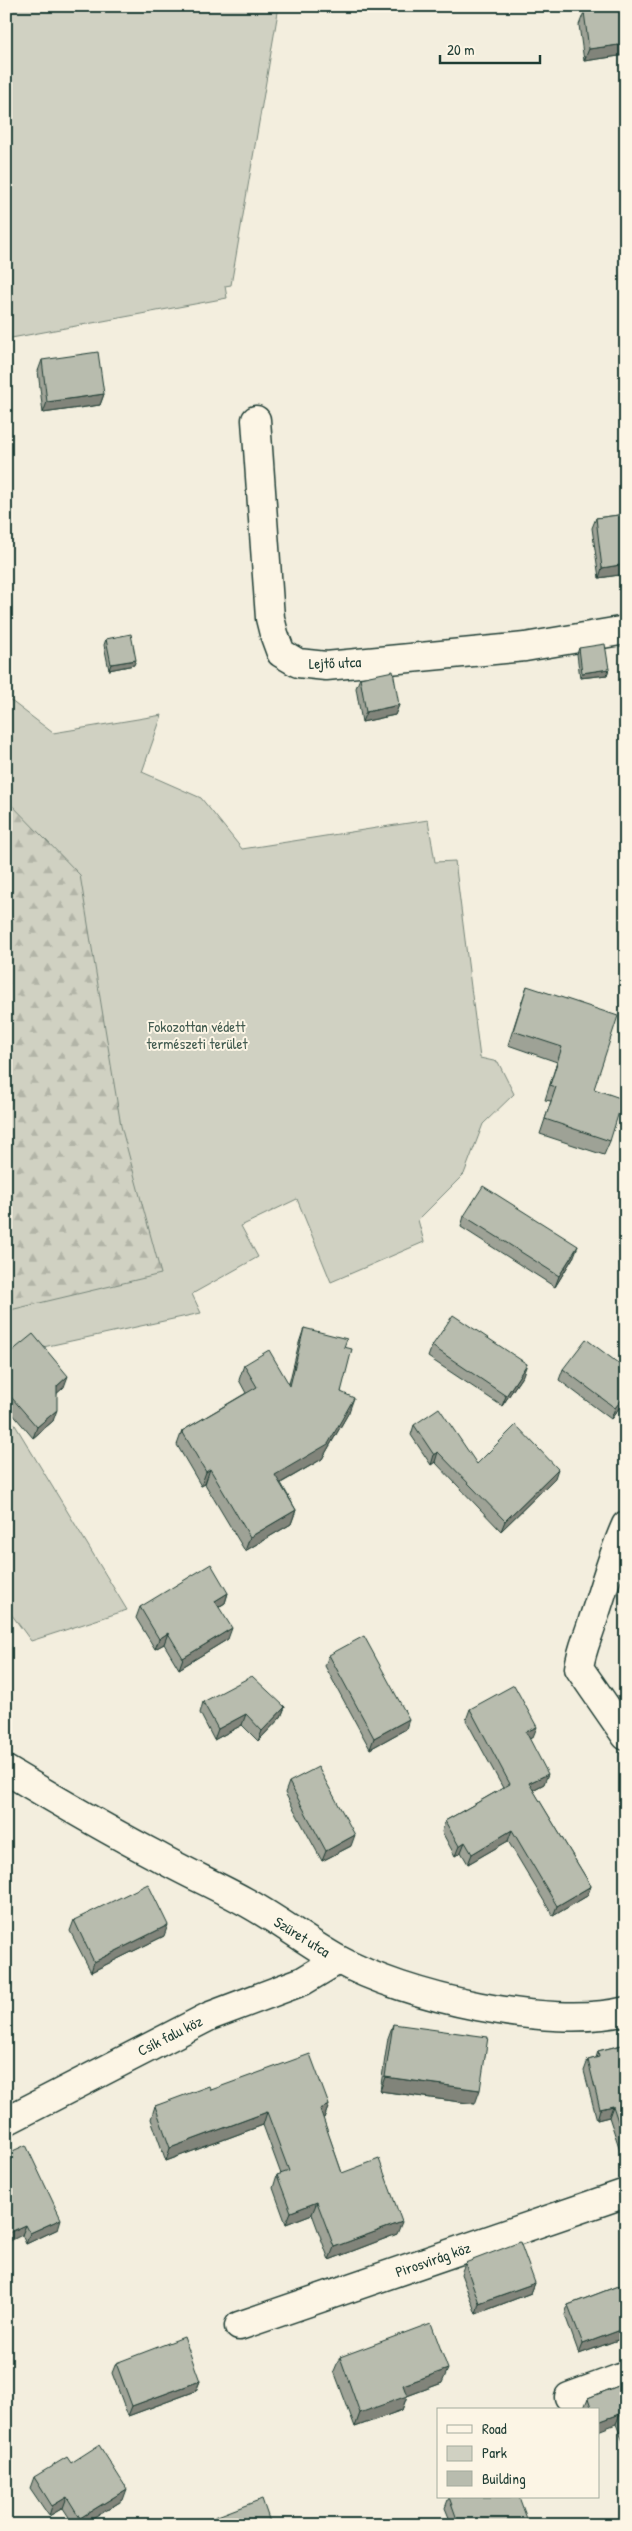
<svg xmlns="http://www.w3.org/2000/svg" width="632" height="2531" font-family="'Patrick Hand',sans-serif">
<defs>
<pattern id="forest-firs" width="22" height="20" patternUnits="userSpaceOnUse" patternTransform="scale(1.25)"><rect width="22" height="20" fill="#d0d1c2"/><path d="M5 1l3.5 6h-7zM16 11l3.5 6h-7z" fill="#b2b4a7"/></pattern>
</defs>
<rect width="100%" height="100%" fill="#f3eede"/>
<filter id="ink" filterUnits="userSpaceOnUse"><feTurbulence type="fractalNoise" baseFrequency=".02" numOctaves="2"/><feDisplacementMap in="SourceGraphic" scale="10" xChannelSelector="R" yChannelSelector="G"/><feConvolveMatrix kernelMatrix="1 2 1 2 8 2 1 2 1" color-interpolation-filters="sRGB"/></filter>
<g filter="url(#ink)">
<g fill="#d0d1c2" stroke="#78877b">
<path d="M6,6H279L231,285L225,286L227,298L6,339Z"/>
<path d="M6,697L53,733L162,715L142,772L201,798L242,849L428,820L435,862L455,861L480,1058L498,1062L514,1094L483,1124L464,1174L418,1220L424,1242L331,1282L297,1199L241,1226L258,1257L192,1294L201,1313L6,1355Z"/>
<path d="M6,1410L127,1610L31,1641L6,1607Z"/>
</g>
<path fill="url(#forest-firs)" stroke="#78877b" d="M6,799L80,875L121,1126L161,1274L6,1311Z"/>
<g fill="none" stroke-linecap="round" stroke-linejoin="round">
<g stroke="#1f3d34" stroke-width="31">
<g id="minor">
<path d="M256,420L270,618L274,634L281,653L298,663L326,666L525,647L626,630"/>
<path d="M626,1525C612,1556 604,1588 593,1620C588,1637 581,1651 579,1668L626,1736"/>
<path d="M6,1770C56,1800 105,1829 157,1856C185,1872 215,1885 244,1901C276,1918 305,1941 337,1959C405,1997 550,2030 626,2011"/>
<path d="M6,2121L210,2016L303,1981L338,1960"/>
<path d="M239,2326L626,2193"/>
<path d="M569,2397L626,2376"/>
</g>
</g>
<use href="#minor" stroke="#fcf5e5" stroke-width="28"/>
</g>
<g fill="#9ea296" stroke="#1f3d34">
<path d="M585,6H626V55L584,61L579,25L584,12H586Z"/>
<path d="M42,360L104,394L100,405L43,413L38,371Z"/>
<path d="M626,514V574L599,578L592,528L596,518Z"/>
<path d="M106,639L134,665L109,670L104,645Z"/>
<path d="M579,648L609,669L607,675L580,678L577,654Z"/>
<path d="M360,678L399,705L395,715L362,722L356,688Z"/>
<path d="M527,986L594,1089L610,1141L604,1155L540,1134L551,1101L545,1100L557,1062L508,1045Z"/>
<path d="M464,1216L574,1256L555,1287L461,1227Z"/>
<path d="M304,1328L344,1347L341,1392L349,1412L322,1459L281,1483L296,1510L291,1524L245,1551L205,1484L201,1486L177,1445L182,1431L246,1393L239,1380L244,1365L289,1384L299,1343Z"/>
<path d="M432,1346L523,1375L502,1406L428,1357Z"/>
<path d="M6,1356L64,1387L57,1393L53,1421L33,1438L6,1406Z"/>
<path d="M563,1369L626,1399L611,1419L559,1380Z"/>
<path d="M414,1425L477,1464L555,1478L501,1531L435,1462L431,1465L411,1435Z"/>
<path d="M228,1593L225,1603L219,1607L228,1639L179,1669L164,1644L155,1649L136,1618L140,1607Z"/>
<path d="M329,1655L406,1729L370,1749L325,1666Z"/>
<path d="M203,1702L285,1707L281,1717L258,1741L242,1725L214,1740L200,1713Z"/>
<path d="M470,1709L533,1737L529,1739L544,1784L533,1790L591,1886L587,1896L553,1916L508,1841L468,1864L461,1852L455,1856L442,1832L445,1821L503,1788L466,1720Z"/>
<path d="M289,1782L351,1846L322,1861L285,1793Z"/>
<path d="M74,1920L164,1936L91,1972L70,1931Z"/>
<path d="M393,2024L475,2104L380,2091L388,2038Z"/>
<path d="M626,2044V2168L609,2117L597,2120L584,2071L588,2060L596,2058L598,2051Z"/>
<path d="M211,2090L329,2105L324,2118L323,2119L342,2173L397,2234L329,2260L312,2214L286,2224L273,2188L277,2175L281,2174L263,2125L166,2161L151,2119L155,2106Z"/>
<path d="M6,2154L58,2229L26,2244L22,2235Z"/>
<path d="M465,2263L535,2283L531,2293L476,2314L461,2274Z"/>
<path d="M626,2283V2337L579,2354L565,2315L568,2305Z"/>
<path d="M340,2357L442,2383L407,2396L402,2410L355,2427L334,2371Z"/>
<path d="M116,2363L200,2381L196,2391L128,2416L112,2373Z"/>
<path d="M626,2383V2449L616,2424L598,2410H585L584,2408L588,2398Z"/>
<path d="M34,2477L123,2500L83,2525H74L63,2508L49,2516L30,2488Z"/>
<path d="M449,2497L529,2524V2525H452L445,2508Z"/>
</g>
<g fill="#81847a" stroke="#1f3d34">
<path d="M626,44V55L584,61L589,49Z"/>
<path d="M104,394L100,405L43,413L47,402Z"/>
<path d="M626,564V574L599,578L602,568Z"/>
<path d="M136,660L134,665L109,670L111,664Z"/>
<path d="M609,669L607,675L580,678L582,673Z"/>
<path d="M399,705L395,715L362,722L366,712Z"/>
<path d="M578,1246L574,1256L555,1287L559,1276Z"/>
<path d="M527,1364L523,1375L502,1406L506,1396Z"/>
<path d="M68,1376L64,1387L53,1397L57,1386Z"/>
<path d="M626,1394V1399L611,1419L615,1408Z"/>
<path d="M354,1398L349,1412L322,1459L270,1489L275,1475Z"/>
<path d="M57,1410L53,1421L33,1438L37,1427Z"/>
<path d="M438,1452L435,1462L431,1465L434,1455Z"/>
<path d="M210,1469L205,1484L201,1486L206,1472Z"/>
<path d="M558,1469L555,1478L501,1531L505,1521Z"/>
<path d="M296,1510L291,1524L245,1551L250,1537Z"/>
<path d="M228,1593L225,1603L211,1611L215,1601Z"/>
<path d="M232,1628L228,1639L179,1669L183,1658Z"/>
<path d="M168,1633L164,1644L155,1649L159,1639Z"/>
<path d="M285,1707L281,1717L258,1741L262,1731Z"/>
<path d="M246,1714L242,1725L214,1740L218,1729Z"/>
<path d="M409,1719L406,1729L370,1749L374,1738Z"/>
<path d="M537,1727L533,1737L522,1743L526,1732Z"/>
<path d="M548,1774L544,1784L525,1794L529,1783Z"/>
<path d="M512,1830L508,1841L468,1864L472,1854Z"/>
<path d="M355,1835L351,1846L322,1861L326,1851Z"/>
<path d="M465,1842L461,1852L455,1856L459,1846Z"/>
<path d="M591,1886L587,1896L553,1916L557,1906Z"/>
<path d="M168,1925L164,1936L91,1972L94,1962Z"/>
<path d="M385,2077L480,2090L475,2104L380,2091Z"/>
<path d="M329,2105L324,2118L315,2121L320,2109Z"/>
<path d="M613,2106L609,2117L597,2120L600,2109Z"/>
<path d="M267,2112L263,2125L166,2161L170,2148Z"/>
<path d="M317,2202L312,2214L286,2224L291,2212Z"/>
<path d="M61,2219L58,2229L26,2244L30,2233Z"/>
<path d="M402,2222L397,2234L329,2260L334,2247Z"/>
<path d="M26,2225L22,2235L6,2243V2234Z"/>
<path d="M535,2283L531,2293L476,2314L479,2303Z"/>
<path d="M626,2328V2337L579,2354L583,2344Z"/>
<path d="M448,2369L442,2383L407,2396L402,2410L355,2427L360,2413L403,2385Z"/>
<path d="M200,2381L196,2391L128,2416L132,2406Z"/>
<path d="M620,2414L616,2424L598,2431V2422Z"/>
<path d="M127,2489L123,2500L83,2525H78L80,2518Z"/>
<path d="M67,2497L63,2508L49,2516L52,2506Z"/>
</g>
<g fill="#b8bcae" stroke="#1f3d34">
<path d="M591,6H626V44L589,49L584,12L592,11Z"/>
<path d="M98,352L104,394L47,402L42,360Z"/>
<path d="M626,514V564L602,568L596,518Z"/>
<path d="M131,634L136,660L111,664L106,639Z"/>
<path d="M605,644L609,669L582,673L579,648Z"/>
<path d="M393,671L399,705L366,712L360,678Z"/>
<path d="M527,986L618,1016L594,1089L623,1099L610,1141L545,1119L556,1087L550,1085L562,1047L513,1031Z"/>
<path d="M483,1186L578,1246L559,1276L464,1216Z"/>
<path d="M453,1315L527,1364L506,1396L432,1346Z"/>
<path d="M304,1328L347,1339L344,1347L352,1349L341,1392L354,1398L328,1444L275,1475L296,1510L250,1537L210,1469L206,1472L182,1431L257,1387L244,1365L269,1350L290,1386Z"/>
<path d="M33,1334L68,1376L57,1386V1410L37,1427L6,1391V1356Z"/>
<path d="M586,1339L626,1369V1394L615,1408L563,1369Z"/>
<path d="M439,1408L477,1464L516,1425L558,1469L505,1521L438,1452L434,1455L414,1425Z"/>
<path d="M211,1564L228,1593L215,1601L232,1628L183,1658L168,1633L159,1639L140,1607Z"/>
<path d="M364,1636L409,1719L374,1738L329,1655Z"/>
<path d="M252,1676L285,1707L262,1731L246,1714L218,1729L203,1702Z"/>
<path d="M514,1685L537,1727L526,1732L548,1774L529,1783L591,1886L557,1906L512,1830L472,1854L465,1842L459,1846L445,1821L510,1784L470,1709Z"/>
<path d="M318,1767L355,1835L326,1851L289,1782Z"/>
<path d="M148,1884L168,1925L94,1962L74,1920Z"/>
<path d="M393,2024L488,2037L480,2090L385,2077Z"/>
<path d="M626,2044V2146L613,2106L600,2109L588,2060L599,2057L598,2051Z"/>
<path d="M310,2054L329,2105L320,2109L342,2173L379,2159L402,2222L334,2247L317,2202L291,2212L277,2175L289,2171L267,2112L170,2148L155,2106L209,2086L211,2090Z"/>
<path d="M26,2145L61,2219L30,2233L26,2225L6,2234V2154Z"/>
<path d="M520,2242L535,2283L479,2303L465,2263Z"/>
<path d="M626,2283V2328L583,2344L568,2305Z"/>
<path d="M431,2323L448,2369L403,2385L407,2396L360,2413L340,2357Z"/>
<path d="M184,2337L200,2381L132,2406L116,2363Z"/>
<path d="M626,2383V2428L620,2414L598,2422V2410H592L588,2398Z"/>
<path d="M99,2445L127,2489L80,2518L67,2497L52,2506L34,2477L67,2457L71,2463Z"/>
<path d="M449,2497H519L529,2524L527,2525H459Z"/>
<path d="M262,2499L271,2525H194Z"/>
</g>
</g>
<g text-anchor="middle" stroke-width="4" stroke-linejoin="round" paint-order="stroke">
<g font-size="15" fill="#1f3d34" stroke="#fcf5e5">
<text transform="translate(335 663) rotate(-2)" y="5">Lejtő utca</text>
<text transform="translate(302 1937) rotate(32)" y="5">Szüret utca</text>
<text transform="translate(170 2036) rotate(-27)" y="5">Csík falu köz</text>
<text transform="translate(433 2260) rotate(-19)" y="5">Pirosvirág köz</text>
</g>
<g font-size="15" fill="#425b50" stroke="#fcf5e5">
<text x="197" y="1032">Fokozottan védett<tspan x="197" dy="17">természeti terület</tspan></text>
</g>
</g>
<rect width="632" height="2531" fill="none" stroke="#fcf5e5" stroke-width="25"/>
<rect x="12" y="12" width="607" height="2506" fill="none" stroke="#1f3d34" stroke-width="2" filter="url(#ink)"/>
<rect x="437" y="2408" width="162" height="90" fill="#fcf5e5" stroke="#a4ab9e"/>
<rect x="447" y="2425" width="25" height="8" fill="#fcf5e5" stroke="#a4ab9e"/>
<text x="482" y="2434" font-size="15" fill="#1f3d34">Road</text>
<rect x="447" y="2446" width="25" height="15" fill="#d0d1c2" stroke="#a4ab9e"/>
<text x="482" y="2458" font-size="15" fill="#1f3d34">Park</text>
<rect x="447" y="2471" width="25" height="15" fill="#b8bcae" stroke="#a4ab9e"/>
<text x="482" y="2484" font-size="15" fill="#1f3d34">Building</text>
<path d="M440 55v8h100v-8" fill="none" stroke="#1f3d34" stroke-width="2.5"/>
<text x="447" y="55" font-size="15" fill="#1f3d34" stroke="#fcf5e5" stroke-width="4" paint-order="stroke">20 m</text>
</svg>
